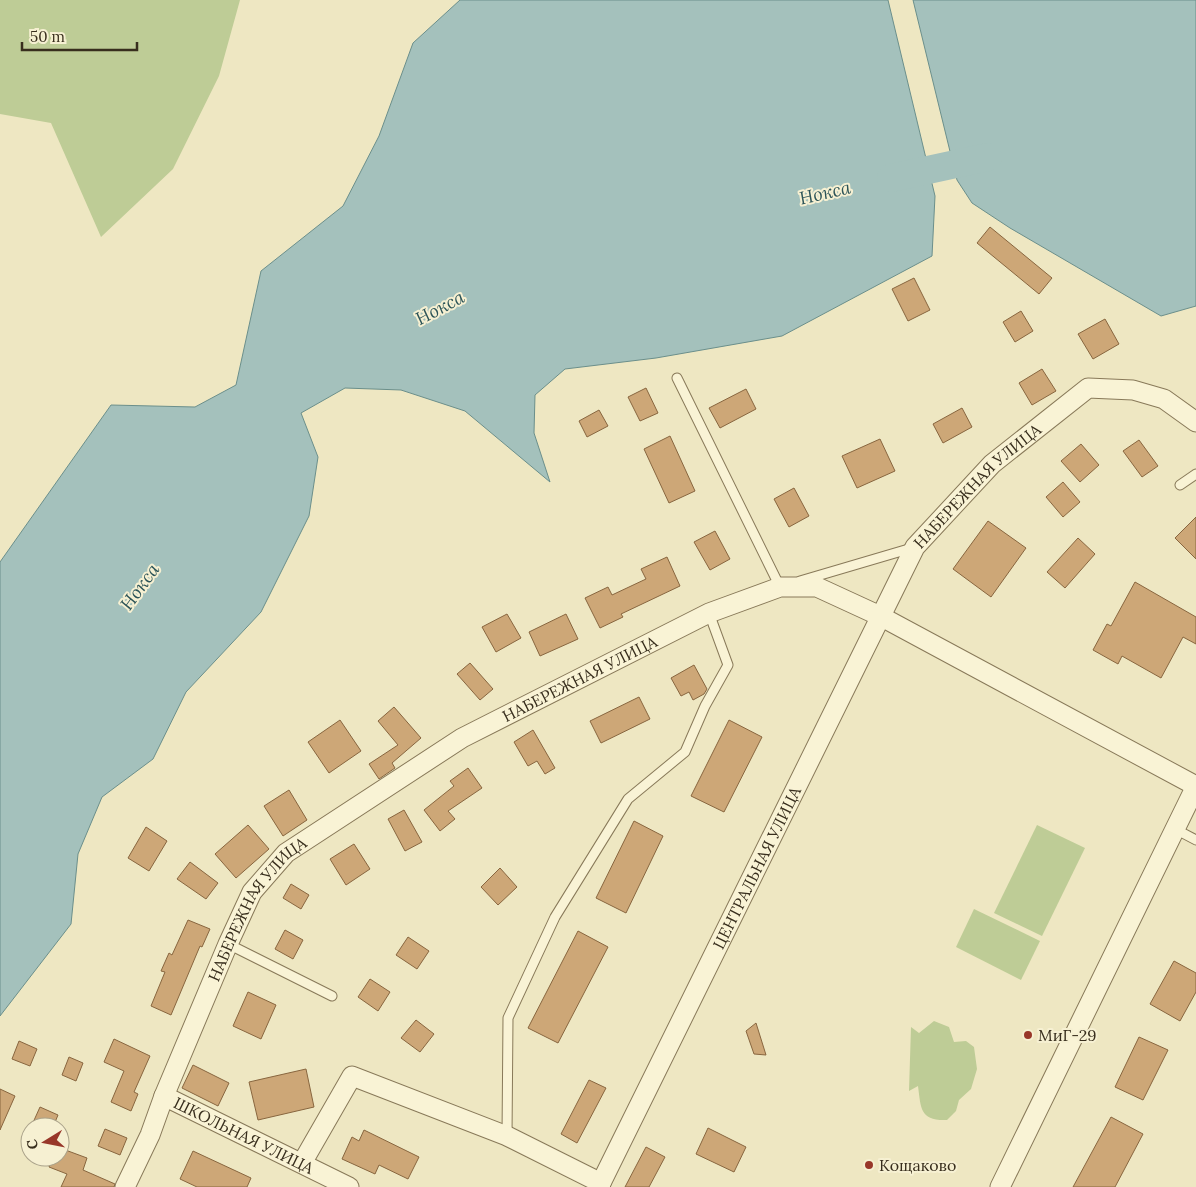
<svg xmlns="http://www.w3.org/2000/svg" width="1196" height="1187" font-family="Lora,serif">
<rect width="100%" height="100%" fill="#eee7c2"/>
<g fill="#becc96">
<path d="M0,0H240L219,76L173,169L101,237L51,123L0,114Z"/>
<path d="M1037,825L1085,848L1042,936L994,913Z"/>
<path d="M974,909L1040,941L1021,980L956,947Z"/>
<path d="M934,1021L949,1027L954,1042L966,1041L974,1047L977,1069L971,1089L959,1100L956,1111L947,1120C920,1121 921,1109 918,1086L909,1091L911,1027L919,1033Z"/>
</g>
<g fill="#a4c1bc" stroke="#6b8f8b">
<path d="M460,0H888L935,196L932,256L782,336L656,358L565,369L535,395L534,433L550,482L465,411L401,390L345,388L301,413L318,457L309,516L261,612L186,692L153,759L102,797L78,854L71,924L0,1016V562L111,405L195,407L236,385L261,271L343,206L379,136L413,43Z"/>
<path d="M913,0H1196V306L1161,316L1010,228L972,203L957,180Z"/>
</g>
<g fill="none" stroke-linecap="round" stroke-linejoin="round">
<path stroke="#a4c1bc" stroke-width="28" d="M891,178L988,157"/>
</g>
<g fill="#cda777" stroke="#88663f">
<path d="M990,227L1052,278L1039,294L977,243Z"/>
<path d="M914,278L930,310L908,321L892,289Z"/>
<path d="M1021,311L1033,331L1015,342L1003,322Z"/>
<path d="M1105,319L1119,344L1093,359L1078,334Z"/>
<path d="M1042,369L1056,391L1032,405L1019,383Z"/>
<path d="M646,388L658,413L640,421L628,397Z"/>
<path d="M746,389L756,409L720,428L709,408Z"/>
<path d="M962,408L972,427L943,443L933,424Z"/>
<path d="M599,410L608,426L587,437L579,421Z"/>
<path d="M670,436L695,491L669,503L644,449Z"/>
<path d="M880,439L895,471L857,488L842,456Z"/>
<path d="M1139,440L1158,466L1142,477L1123,451Z"/>
<path d="M1081,444L1099,465L1080,482L1061,461Z"/>
<path d="M1063,482L1080,502L1063,517L1046,497Z"/>
<path d="M794,488L809,516L789,527L774,499Z"/>
<path d="M1196,517V559L1175,538Z"/>
<path d="M988,521L1026,548L991,597L953,569Z"/>
<path d="M715,531L730,559L710,570L694,542Z"/>
<path d="M1078,538L1095,554L1065,588L1047,572Z"/>
<path d="M667,557L680,586L621,614L623,617L600,628L585,598L608,587L612,595L646,579L641,569Z"/>
<path d="M1135,582L1196,617V644L1183,637L1161,678L1122,656L1118,664L1093,650L1107,624L1111,626Z"/>
<path d="M507,614L521,638L496,652L482,627Z"/>
<path d="M566,614L578,639L540,656L529,632Z"/>
<path d="M470,663L493,689L480,700L457,674Z"/>
<path d="M694,665L707,689L704,694L693,700L689,692L681,696L671,678Z"/>
<path d="M639,697L650,719L601,743L590,721Z"/>
<path d="M394,707L421,738L392,763L395,768L379,779L369,764L398,745L378,721Z"/>
<path d="M340,720L361,751L329,773L308,742Z"/>
<path d="M729,720L762,737L724,812L691,796Z"/>
<path d="M533,730L555,768L545,774L537,761L528,766L514,742Z"/>
<path d="M468,768L482,788L448,811L455,819L440,831L424,810L454,786L450,781Z"/>
<path d="M289,790L307,820L283,836L264,806Z"/>
<path d="M404,810L422,842L405,851L388,819Z"/>
<path d="M634,821L663,836L626,913L596,898Z"/>
<path d="M248,825L269,849L236,878L215,854Z"/>
<path d="M146,827L167,841L149,871L128,858Z"/>
<path d="M354,844L370,869L346,885L330,859Z"/>
<path d="M190,862L218,883L206,899L177,879Z"/>
<path d="M500,868L517,887L498,905L481,887Z"/>
<path d="M291,884L309,895L301,909L283,898Z"/>
<path d="M188,920L210,929L202,947L200,946L171,1015L151,1006L165,972L161,971L169,953L172,955Z"/>
<path d="M285,930L303,940L293,959L275,949Z"/>
<path d="M578,931L608,947L558,1043L528,1028Z"/>
<path d="M408,937L429,951L417,969L396,955Z"/>
<path d="M1174,961L1196,973V992L1180,1021L1150,1004Z"/>
<path d="M370,979L390,992L378,1011L358,997Z"/>
<path d="M248,992L276,1005L261,1039L233,1026Z"/>
<path d="M416,1020L434,1034L420,1052L401,1038Z"/>
<path d="M756,1023L766,1055L754,1054L746,1031Z"/>
<path d="M1139,1037L1168,1050L1143,1100L1115,1087Z"/>
<path d="M114,1039L150,1056L134,1092L138,1094L131,1111L111,1102L124,1071L104,1062Z"/>
<path d="M19,1041L37,1049L30,1066L12,1059Z"/>
<path d="M69,1057L83,1063L76,1081L62,1075Z"/>
<path d="M193,1065L229,1083L218,1106L182,1088Z"/>
<path d="M306,1069L314,1107L258,1120L249,1082Z"/>
<path d="M589,1080L606,1088L577,1143L561,1134Z"/>
<path d="M0,1089L15,1096L0,1130Z"/>
<path d="M40,1107L58,1115L53,1127H31Z"/>
<path d="M1111,1117L1143,1134L1115,1187H1073Z"/>
<path d="M708,1128L746,1147L734,1172L696,1154Z"/>
<path d="M105,1129L127,1138L120,1155L98,1146Z"/>
<path d="M364,1130L419,1157L408,1179L379,1165L375,1174L342,1159L352,1137L359,1141Z"/>
<path d="M646,1147L665,1157L649,1187H625Z"/>
<path d="M60,1148L87,1158L83,1170L115,1184L114,1187H61L67,1174L49,1167L52,1157H60Z"/>
<path d="M193,1151L251,1178L247,1187H197L180,1179Z"/>
</g>
<g fill="none" stroke-linecap="round" stroke-linejoin="round">
<g stroke="#887959" stroke-width="11">
<g id="service">
<path d="M677,378L780,587"/>
<path d="M1180,485L1196,474"/>
<path d="M800,581L912,548"/>
<path d="M1175,829L1196,840"/>
<path d="M228,944L332,996"/>
<path d="M507,1136L508,1018L555,917L628,799L685,752L705,706L728,665L709,613"/>
</g>
</g>
<g stroke="#887959" stroke-width="21">
<g id="minor">
<path id="s1" d="M164,1096L349,1187"/>
<path d="M302,1163L352,1076L507,1136L601,1183"/>
<path id="s2" d="M125,1187L150,1135L164,1096L228,944L252,892L286,853L462,738L709,613L780,587H817L880,616L1196,786"/>
<path id="s3" d="M599,1187L915,547L992,464L1088,388L1133,390L1164,399L1196,422"/>
<path d="M1000,1187L1196,786"/>
</g>
</g>
<use href="#service" stroke="#f9f3d5" stroke-width="9"/>
<use href="#minor" stroke="#f9f3d5" stroke-width="19"/>
</g>
<g fill="#983729" stroke="#f6f0d2" stroke-width="2">
<circle cx="1028" cy="1035" r="5"/>
<circle cx="869" cy="1165" r="5"/>
</g>
<g text-anchor="middle" stroke-width="4" stroke-linejoin="round" paint-order="stroke">
<g font-size="16" fill="#382e1d" stroke="#f6f0d2">
<text dy="6" stroke="none"><textPath href="#s3" startOffset="801">НАБЕРЕЖНАЯ УЛИЦА</textPath></text>
<text dy="6" stroke="none"><textPath href="#s2" startOffset="715">НАБЕРЕЖНАЯ УЛИЦА</textPath></text>
<text dy="6" stroke="none"><textPath href="#s3" startOffset="356">ЦЕНТРАЛЬНАЯ УЛИЦА</textPath></text>
<text dy="6" stroke="none"><textPath href="#s2" startOffset="310">НАБЕРЕЖНАЯ УЛИЦА</textPath></text>
<text dy="6" stroke="none"><textPath href="#s1" startOffset="89">ШКОЛЬНАЯ УЛИЦА</textPath></text>
</g>
<g font-size="16" fill="#382e1d" stroke="#f6f0d2" text-anchor="start">
<text x="1038" y="1041">МиГ-29</text>
<text x="879" y="1171">Кощаково</text>
</g>
<g font-size="18" font-style="italic" fill="#2c5458" stroke="#f6f0d2">
<text transform="translate(825 193) rotate(-13)" y="6">Нокса</text>
<text transform="translate(440 308) rotate(-28)" y="6">Нокса</text>
<text transform="translate(140 587) rotate(-54)" y="6">Нокса</text>
</g>
</g>
<g transform="translate(45 1142) rotate(260)"><circle r="24" fill="#f6f0d2" stroke="#aaa28a"/>
<path d="M0-4L9 19L0 12L-9 19Z" fill="#983729"/>
<text y="-8" font-size="14" font-weight="bold" text-anchor="middle" fill="#382e1d">С</text>
</g>
<path d="M22 42v8h115v-8" fill="none" stroke="#382e1d" stroke-width="2.5"/>
<text x="30" y="42" font-size="15" fill="#382e1d" stroke="#f6f0d2" stroke-width="4" paint-order="stroke">50 m</text>
</svg>
